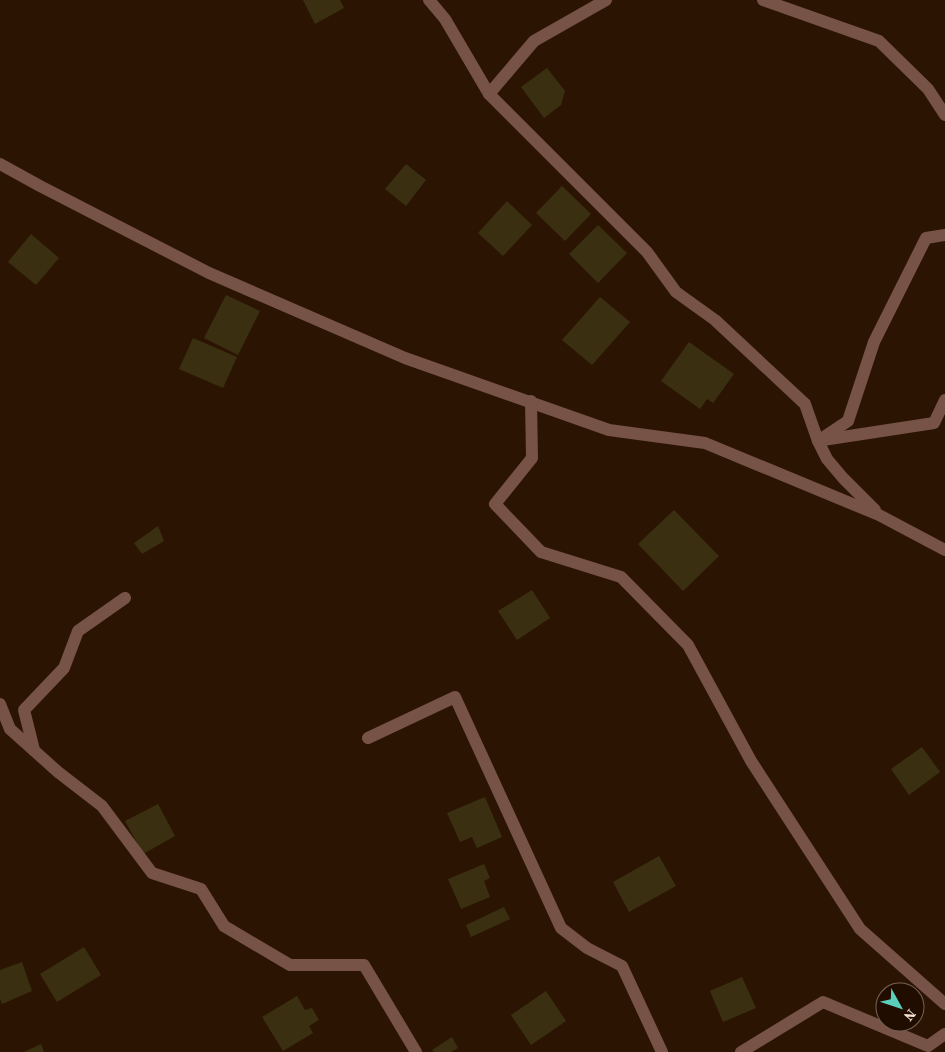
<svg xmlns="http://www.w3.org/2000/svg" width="945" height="1052" font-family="'Source Serif 4',serif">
<rect width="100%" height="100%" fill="#2b1502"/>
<g fill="#3b2f12">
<path d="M303,0H340L344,8L315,24Z"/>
<path d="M547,68L565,91L561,105L544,118L521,87Z"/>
<path d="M406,164L426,180L406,206L385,189Z"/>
<path d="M562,186L591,214L565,241L536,213Z"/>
<path d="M507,201L532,225L503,256L478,233Z"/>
<path d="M598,225L627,253L598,283L569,254Z"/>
<path d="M31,234L59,258L36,285L8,262Z"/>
<path d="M226,295L260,311L238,355L204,338Z"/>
<path d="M600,297L630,322L592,365L562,340Z"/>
<path d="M193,338L237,357L223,388L179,369Z"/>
<path d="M689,342L734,374L713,403L707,399L700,409L661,381Z"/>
<path d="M674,510L719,556L683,591L638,544Z"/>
<path d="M158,526L164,541L142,554L134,543Z"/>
<path d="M532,590L550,618L517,640L498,611Z"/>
<path d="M922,747L940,772L909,795L891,769Z"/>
<path d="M485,797L502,837L477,848L472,837L460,842L447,813Z"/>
<path d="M158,804L175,836L143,854L125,821Z"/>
<path d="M659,856L676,886L629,912L613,882Z"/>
<path d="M484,864L490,878L484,881L490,897L461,909L448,879Z"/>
<path d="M504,907L510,919L471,937L466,925Z"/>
<path d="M84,947L101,975L57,1002L40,974Z"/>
<path d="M22,962L32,991L2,1004L0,999V970Z"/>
<path d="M742,977L756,1008L723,1022L710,991Z"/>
<path d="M546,991L566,1021L531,1045L511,1015Z"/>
<path d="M297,996L305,1010L312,1008L319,1020L309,1026L313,1033L283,1051L262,1017Z"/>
<path d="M452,1037L458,1048L451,1052H434L432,1050Z"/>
<path d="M41,1044L44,1052H24Z"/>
</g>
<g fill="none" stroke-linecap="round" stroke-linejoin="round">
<g stroke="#775247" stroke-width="12">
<path d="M429,0L445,19L489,94L647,252L676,292L715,320L805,404L818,441L827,459L843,478L875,510"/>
<path d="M763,0L879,41L928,89L945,115"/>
<path d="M489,94L534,41L606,0"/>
<path d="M0,164L40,186L209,273L405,358L609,430L705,443L879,515L945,550"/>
<path d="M531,401L532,458L495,504L541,552L621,577L688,645L751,761L860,929L945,1004"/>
<path d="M823,440L934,423L945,400"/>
<path d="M818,441L848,421L874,342L926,238L945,235"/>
<path d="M0,704L10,729L58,772L102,806L152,873L201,889L224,926L290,965H364L416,1052"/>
<path d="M368,738L455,697L561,928L587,948L622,966L662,1052"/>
<path d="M34,750L24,710L64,668L78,631L125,598"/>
<path d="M741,1052L823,1002L928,1046L945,1034"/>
</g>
</g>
<g transform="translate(900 1007) rotate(130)"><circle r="24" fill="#210c00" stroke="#756256"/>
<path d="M0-4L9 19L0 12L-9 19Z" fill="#5bcebc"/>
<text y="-8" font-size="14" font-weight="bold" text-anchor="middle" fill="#f3e3d7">N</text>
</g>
</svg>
